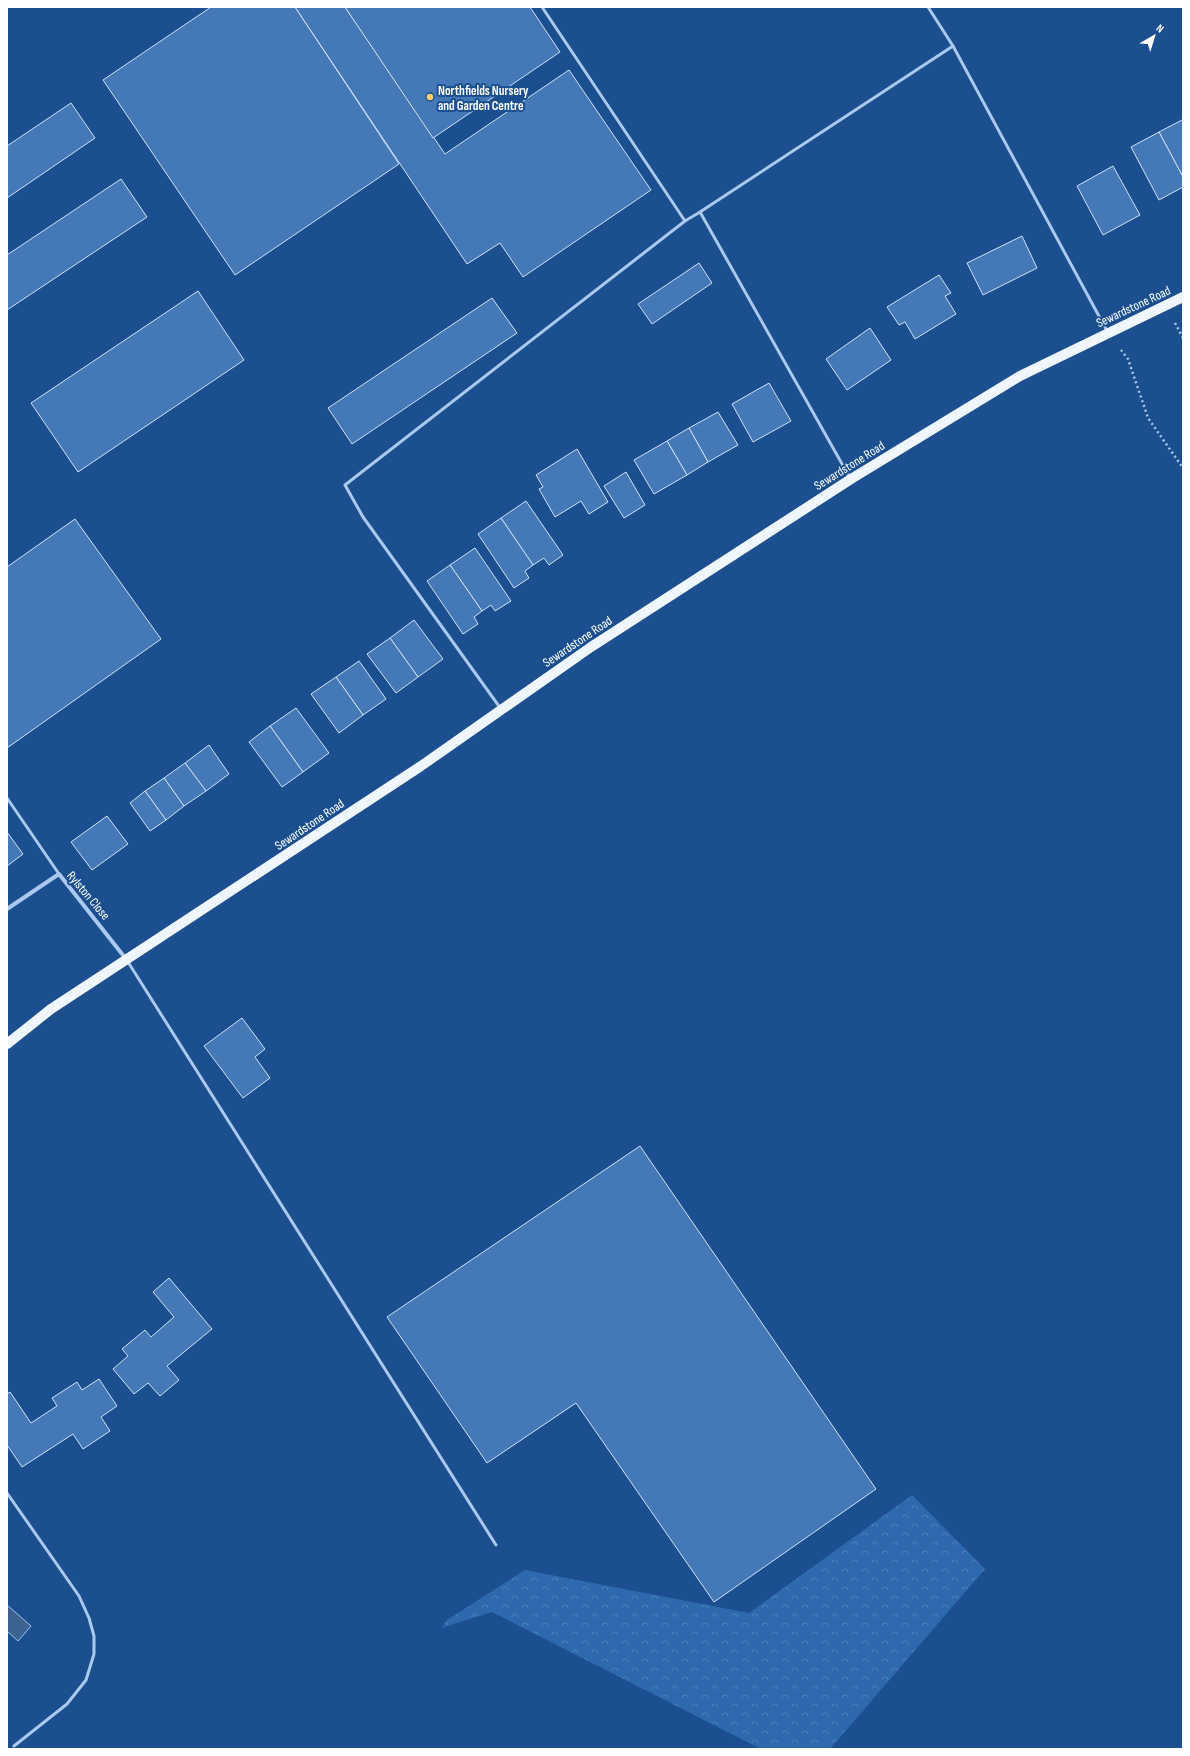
<svg xmlns="http://www.w3.org/2000/svg" width="1190" height="1756" font-family="'Sofia Sans Condensed',sans-serif">
<defs>
<pattern id="forest-crowns" width="20" height="18" patternUnits="userSpaceOnUse"><rect width="20" height="18" fill="#2e69ad"/><path d="M2 6a3 3 0 1 1 6 0M12 15a3 3 0 1 1 6 0" fill="none" stroke="#4d80b9"/></pattern>
</defs>
<rect width="100%" height="100%" fill="#1b4f8f"/>
<path fill="url(#forest-crowns)" d="M912,1495L985,1569L830,1749H761L492,1612L441,1628L447,1620L525,1570L749,1613Z"/>
<path fill="#3c6290" stroke="#9cc4f0" d="M7,1605L31,1626L18,1641L7,1631Z"/>
<g fill="#4478b7" stroke="#cfe3fa">
<path d="M211,7H295L399,164L235,275L103,80Z"/>
<path d="M295,7H345L445,154L569,70L651,190L523,277L500,243L467,264Z"/>
<path d="M345,7H530L560,52L433,138Z"/>
<path d="M71,103L95,138L7,198V146Z"/>
<path d="M1182,120L1183,121V177L1159,132Z"/>
<path d="M1159,132L1183,177V187L1159,200L1131,147Z"/>
<path d="M1113,166L1140,215L1103,235L1077,186Z"/>
<path d="M121,179L147,217L7,310V255Z"/>
<path d="M1022,236L1037,268L983,295L967,263Z"/>
<path d="M699,263L712,283L652,324L638,304Z"/>
<path d="M939,275L951,293L945,296L956,314L915,339L905,322L899,325L887,307Z"/>
<path d="M198,291L244,360L78,472L31,403Z"/>
<path d="M492,298L517,333L352,444L328,408Z"/>
<path d="M870,328L891,360L847,390L826,359Z"/>
<path d="M769,383L791,421L753,442L732,404Z"/>
<path d="M718,412L738,445L708,462L689,428Z"/>
<path d="M689,428L708,462L687,475L667,441Z"/>
<path d="M667,441L687,475L654,494L634,460Z"/>
<path d="M577,449L608,502L589,514L581,501L555,517L539,489L543,487L536,475Z"/>
<path d="M626,472L645,505L624,518L604,486Z"/>
<path d="M526,501L563,555L549,565L544,558L533,565L501,518Z"/>
<path d="M501,518L533,565L525,571L529,578L514,588L478,534Z"/>
<path d="M75,519L161,639L7,748V567Z"/>
<path d="M475,548L511,601L495,611L491,605L482,611L450,565Z"/>
<path d="M450,565L482,611L474,617L478,624L463,634L427,581Z"/>
<path d="M414,620L443,659L418,677L390,638Z"/>
<path d="M390,638L418,677L396,693L367,654Z"/>
<path d="M359,661L386,699L363,715L336,677Z"/>
<path d="M336,677L363,715L339,733L311,694Z"/>
<path d="M296,708L329,753L303,772L270,726Z"/>
<path d="M270,726L303,772L282,787L249,742Z"/>
<path d="M209,745L229,774L206,791L185,763Z"/>
<path d="M185,763L206,791L184,806L164,778Z"/>
<path d="M164,778L184,806L166,820L145,791Z"/>
<path d="M145,791L166,820L150,831L130,803Z"/>
<path d="M107,816L128,844L92,870L71,842Z"/>
<path d="M7,832L23,854L7,866Z"/>
<path d="M242,1018L265,1049L255,1057L270,1078L243,1098L204,1046Z"/>
<path d="M640,1146L876,1489L714,1602L576,1403L487,1463L387,1317Z"/>
<path d="M169,1278L212,1329L167,1366L179,1380L160,1396L148,1383L134,1394L113,1369L128,1356L122,1349L145,1330L151,1337L174,1317L153,1292Z"/>
<path d="M99,1379L117,1406L101,1417L110,1431L83,1449L73,1434L22,1467L7,1445V1394L10,1392L31,1423L57,1406L52,1398L77,1382L82,1390Z"/>
</g>
<g fill="none" stroke-linecap="round" stroke-linejoin="round">
<g stroke="#a9c9ee" stroke-width="2.5" stroke-dasharray="2 3" stroke-linecap="butt">
<path d="M1175,323L1183,338"/>
<path d="M1121,350L1128,359L1148,418L1183,468"/>
</g>
<g stroke="#a9c9ee" stroke-width="3">
<path d="M542,7L685,221"/>
<path d="M928,7L953,46L1107,331"/>
<path d="M850,478L700,212L953,46"/>
<path d="M501,709L363,517L345,485L685,221L700,212"/>
<path d="M7,798L59,874"/>
<path d="M128,962L496,1545"/>
<path d="M7,1493L79,1596L89,1618L94,1636V1654L86,1680L67,1704L14,1746"/>
</g>
<path stroke="#a9c9ee" stroke-width="4" d="M7,909L59,874L126,959"/>
<path stroke="#f0f6ff" stroke-width="10" d="M7,1044L51,1009L421,766L591,647L851,479L1020,376L1183,297"/>
</g>
<circle fill="#ffd166" stroke="#1b4f8f" stroke-width="1.5" cx="430" cy="97" r="4"/>
<g text-anchor="middle" stroke-width="4" stroke-linejoin="round" paint-order="stroke">
<g font-size="13" font-weight="bold" fill="#fff" stroke="#1b4f8f" text-anchor="start">
<text x="438" y="95">Northfields Nursery<tspan x="438" dy="15">and Garden Centre</tspan></text>
</g>
<g font-size="13" fill="#fff" stroke="#1b4f8f">
<text transform="translate(1133 306) rotate(-25)" y="5">Sewardstone Road</text>
<text transform="translate(849 465) rotate(-32)" y="5">Sewardstone Road</text>
<text transform="translate(577 641) rotate(-34)" y="5">Sewardstone Road</text>
<text transform="translate(309 824) rotate(-34)" y="5">Sewardstone Road</text>
<text transform="translate(89 895) rotate(50)" y="5">Rylston Close</text>
</g>
</g>
<rect width="1190" height="1756" fill="none" stroke="#ffffff" stroke-width="16"/>
<g transform="translate(1154 36) rotate(38)" stroke="#1b4f8f" stroke-width="3" paint-order="stroke">
<path d="M0-3L7 15L0 10L-7 15Z" fill="#ffffff"/>
<text y="-6" font-size="11" font-weight="bold" text-anchor="middle" fill="#ffffff">N</text>
</g>
</svg>
